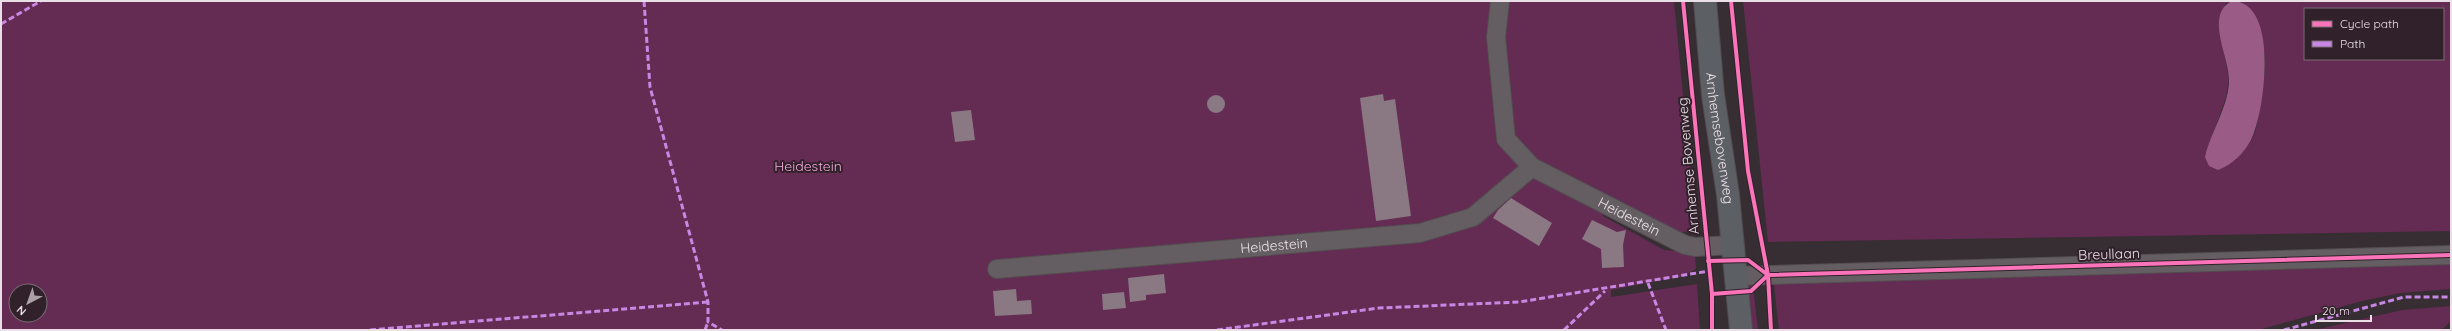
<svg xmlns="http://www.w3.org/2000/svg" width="2452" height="331" font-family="Quicksand,sans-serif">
<rect width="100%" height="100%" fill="#362e33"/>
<g fill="#642b53" fill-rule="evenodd">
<path d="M1,1H1674L1696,230L1672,234L1601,193L1603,216L1664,250L1695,253L1696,269L1683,276L1611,290V297L1697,284L1700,330H1ZM16,291H40V315H16Z"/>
<path d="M1743,1H2232L2225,4L2221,39L2229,79L2226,97L2205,157H2238L2251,141L2256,129L2265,73V54L2245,4L2238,1H2451V231L1768,242ZM2305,9H2443V59H2305Z"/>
<path d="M2451,260V289L2400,293L2362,301L2258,330H1779L1773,276Z"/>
<path d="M1747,277H1752L1758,330H1745Z"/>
<path d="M2451,306V321L2442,330H2315L2402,310Z"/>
</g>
<path fill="#9a5b86" d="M2232,1C2280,1 2265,113 2251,140C2244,153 2232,165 2218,170L2209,166L2205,157C2211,131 2230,104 2229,78C2228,55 2205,14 2232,1Z"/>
<g fill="#8a7883">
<path d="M1383,94L1384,101L1395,99L1411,216L1376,221L1360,98Z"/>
<circle cx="1216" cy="104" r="9"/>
<path d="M971,110L975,140L955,142L951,112Z"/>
<path d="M1511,198L1552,223L1539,246L1493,218L1498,210Z"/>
<path d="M1592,220L1617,232L1626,230L1623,245L1624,267L1602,268L1601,249L1582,239Z"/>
<path d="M1164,274L1166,293L1146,295V300L1130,302L1128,278Z"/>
<path d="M1016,289L1017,301L1031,300L1032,314L995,316L993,291Z"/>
<path d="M1124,292L1126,308L1103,310L1102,294Z"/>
</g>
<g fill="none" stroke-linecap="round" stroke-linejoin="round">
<g stroke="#534c50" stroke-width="20">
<g id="minor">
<path id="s1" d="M1500,1L1496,37L1506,139L1532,167L1685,245L1695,247L1732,245"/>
<path id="s2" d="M997,269L1420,233L1473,217L1532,167"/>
<path d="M1735,276L2451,255"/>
</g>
</g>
<g stroke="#534c50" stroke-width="24">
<g id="major">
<path id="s3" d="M1705,1L1713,95L1728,195L1741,330"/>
</g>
</g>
<use href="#minor" stroke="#645e62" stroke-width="18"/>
<use href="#major" stroke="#5c5f63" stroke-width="22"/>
<g stroke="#c787e3" stroke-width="3" stroke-dasharray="6 3" stroke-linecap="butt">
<path d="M644,1L650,87L708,302V322L722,330"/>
<path d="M1,24L41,1"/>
<path d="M1648,283L1666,330"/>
<path d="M370,330L708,302"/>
<path d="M705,330L708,322"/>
<path d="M1217,330L1379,308L1519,302L1709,271"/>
<path d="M1564,330L1605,291"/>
<path d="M2284,330L2404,297H2451"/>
</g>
<g stroke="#30212a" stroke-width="6">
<g id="cycleway">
<path d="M1683,1L1712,294V330"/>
<path d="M1731,1L1748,171L1768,275L1771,330"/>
<path d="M1708,261L1748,260L1768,275"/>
<path d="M1768,275L2451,255"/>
<path d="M1712,294L1751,291L1768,275"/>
</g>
</g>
<use href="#cycleway" stroke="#fb73b8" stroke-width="4"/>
</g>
<g text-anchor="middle" stroke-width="4" stroke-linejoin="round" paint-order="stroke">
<g font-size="14" fill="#eadfe6" stroke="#30212a">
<text dy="5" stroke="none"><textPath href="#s3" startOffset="138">Arnhemsebovenweg</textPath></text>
<text transform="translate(1688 166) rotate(-95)" y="5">Arnhemse Bovenweg</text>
<text dy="5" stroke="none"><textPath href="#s1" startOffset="286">Heidestein</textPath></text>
<text dy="5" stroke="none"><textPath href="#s2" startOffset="278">Heidestein</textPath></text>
<text transform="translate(2109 254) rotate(-2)" y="5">Breullaan</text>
</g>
<g font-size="14" fill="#f6a9dc" stroke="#30212a">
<text x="808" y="171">Heidestein</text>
</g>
</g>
<rect width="2452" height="331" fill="none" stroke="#eadfe6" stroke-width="4"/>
<rect x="2304" y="8" width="140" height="52" fill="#30212a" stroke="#7a6d75"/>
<rect x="2312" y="21" width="20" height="6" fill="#fb73b8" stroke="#7a6d75"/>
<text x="2340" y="28" font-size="12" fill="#eadfe6">Cycle path</text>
<rect x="2312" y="41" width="20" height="6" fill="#c787e3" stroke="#7a6d75"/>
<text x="2340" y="48" font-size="12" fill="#eadfe6">Path</text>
<g transform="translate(28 303) rotate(221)"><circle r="19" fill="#30212a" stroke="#7a6d75"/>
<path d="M0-3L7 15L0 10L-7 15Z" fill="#aba1a7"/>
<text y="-6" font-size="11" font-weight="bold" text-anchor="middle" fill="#eadfe6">N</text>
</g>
<path d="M2316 315v6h55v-6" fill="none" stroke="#eadfe6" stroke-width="2"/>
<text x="2322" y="315" font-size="12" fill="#eadfe6" stroke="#30212a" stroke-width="3" paint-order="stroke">20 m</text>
</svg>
